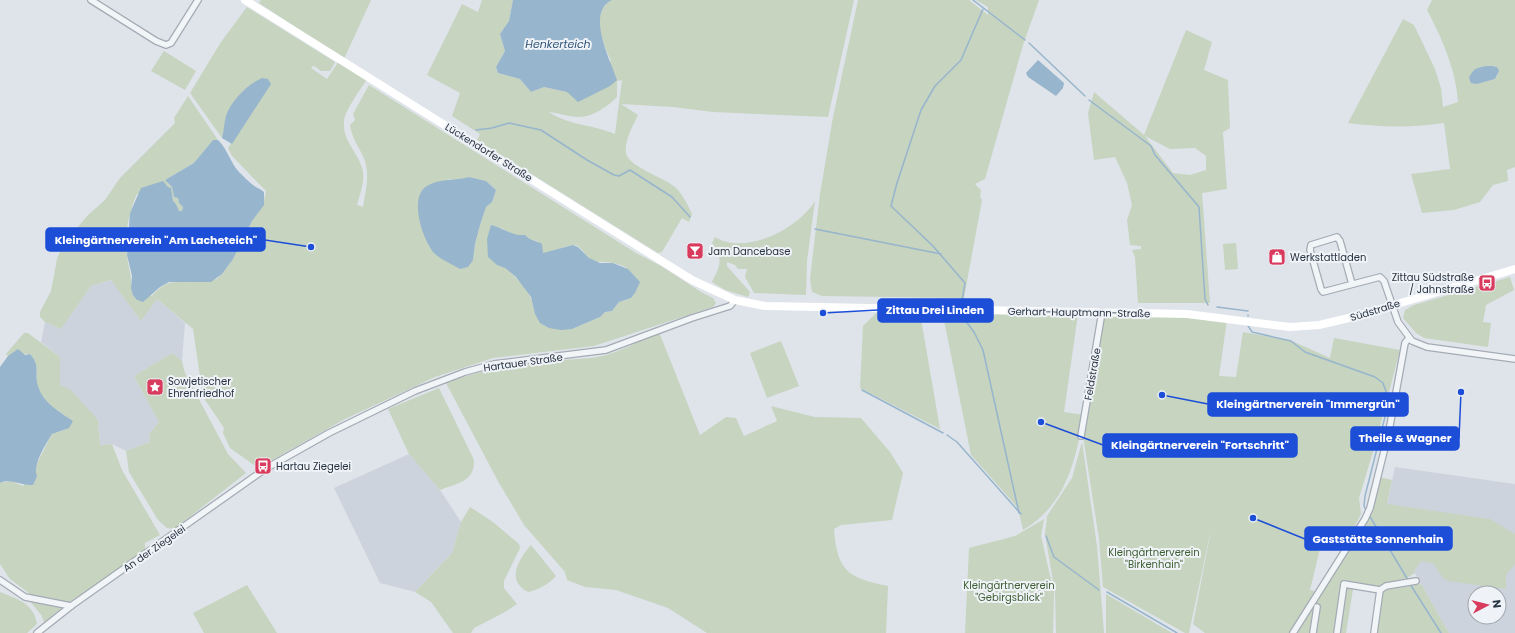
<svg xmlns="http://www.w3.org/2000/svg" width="1515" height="633" font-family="Poppins,sans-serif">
<rect width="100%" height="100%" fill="#dfe4ea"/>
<g fill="#cdd3dc" fill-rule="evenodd">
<path d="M112,280L141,321L157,299L185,323L182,361L172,353L134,376L159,422L149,434L150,442L126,451L112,444L100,445L98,420L60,385V357L41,342L45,322L61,329L91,286Z"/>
<path d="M409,454L440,490L461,522L452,553L415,592L380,583L334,488Z"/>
<path d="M1395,467L1515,484V633H1449L1384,519ZM1475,593H1499V617H1475Z"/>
</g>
<g fill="#c6d4c0" fill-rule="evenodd">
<path d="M261,0H371L344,59L259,3Z"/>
<path d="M482,0H513L509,21L500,34L505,51L496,67L498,73L520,79L531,92L544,87L567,92L611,61C604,45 594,26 603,9C606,5 607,2 612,0H854L828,117L713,112L673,107L621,104L638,115C633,126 624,141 626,153C628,167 666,178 676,188C683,195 688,205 692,214L689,222L682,218L662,252L658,253L477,140L480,134L452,116L460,93L427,75L462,4L478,12ZM622,80L615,134C591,124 570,126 549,112C559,113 569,117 579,117C593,117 608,106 617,97V81Z"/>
<path d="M858,0H969L988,15V7L976,0H1039L1023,45L985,179L975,184L981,190L980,197L982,200L964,298L822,296L812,292L810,279L820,194L833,117Z"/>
<path d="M1432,0H1515V167L1507,170L1508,181L1493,185L1480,202L1454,210L1422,213L1411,174L1450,169L1444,123C1411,128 1380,127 1348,123L1403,19L1414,25L1435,69L1441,88L1443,107L1458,102C1456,70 1442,38 1427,10ZM1492,66L1497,67L1498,74L1495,79L1477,84L1479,67Z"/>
<path d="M247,7L335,62L330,71H321L316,67L313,66L311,68L327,79L339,61L367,79C361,89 344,111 344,122C342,140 358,153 362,168C366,180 360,193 357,205L363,207C366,189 371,171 362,154C356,143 352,137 350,125L355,120L353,114L369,85L636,253L661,266L701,292L713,298L716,303L713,307L594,346L493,358L435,377L343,420L258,468L230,448L223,433L224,428L203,397L193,329L157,299L141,321L111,280L91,286L61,329L45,322L40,317V312L51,291L57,259L62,246L88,215L105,200L120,178L175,123L174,118L188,96L218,140H213L194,163L165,180L172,187L174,197L178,198L179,203L183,207L182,211H179L176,204L172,201L173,197L137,194C129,212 124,235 127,255C128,268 132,274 131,288L152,296C168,278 173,283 195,282C202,282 210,280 217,279C235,261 240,241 252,221C259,208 264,206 266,191L232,156L228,148L238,134L246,90C231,102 226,120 222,138L190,93L221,42ZM469,177L486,181L496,190L492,202L486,207L480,225L475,244L473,260L460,269L429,246L421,224L448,179L457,180ZM501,228L514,235H524L528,239L538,241L543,254C553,251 563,247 573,245C580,244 584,254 589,258C596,264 604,261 613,263C632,266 634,276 635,293L631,298L619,302L612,311L605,312L600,317L572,329L535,314C533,294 520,280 505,268Z"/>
<path d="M1186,30L1212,42L1204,70L1228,80L1230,128L1223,132L1227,189L1202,193L1210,303H1138L1135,257L1132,250L1141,249V246L1130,245L1127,220L1132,205L1127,183L1115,157L1094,160L1088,113L1094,92L1144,135ZM1145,136L1170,149L1195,148L1206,156V170L1190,175L1173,173Z"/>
<path d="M164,51L196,71L185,90L151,71Z"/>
<path d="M815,201L807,261L806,295L754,293L745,277L747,269H738L735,265L727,262V266L750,292L748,297L725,290L712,282C721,264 723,260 712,243L715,237C745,256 798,229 815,201Z"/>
<path d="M1236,243L1238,269L1225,270L1223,244Z"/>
<path d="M1510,277L1514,290L1486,305L1483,322L1491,323L1488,347L1424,338L1416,333L1403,318L1405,310L1414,305Z"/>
<path d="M876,313H902L903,315L908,313H920L940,429L860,388L863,326Z"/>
<path d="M964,314H1078L1064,412L1084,415C1075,461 1067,504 1023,530L1018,508L971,455L943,315Z"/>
<path d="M1104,314L1187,315L1227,320L1219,376L1236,377L1243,332L1292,341L1330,358L1334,338L1400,350L1376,442L1359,498L1361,514L1349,538L1324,532L1310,590L1317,592L1290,633H1205L1193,624L1212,525L1189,633H1185L1103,587L1099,539L1083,436Z"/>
<path d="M659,332L700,435L726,417L736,418L744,436L777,421L771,406L815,417L861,418L890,452L903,473L892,520L841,525L834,529C837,572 849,578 888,586L886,633H707L668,608L616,590L585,587L567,580L565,572L524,525L499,483L446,383C478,371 510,364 545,361C562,359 580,360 597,357C619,353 639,341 659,332Z"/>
<path d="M24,333H28L60,357V385L71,390L98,420L100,445L112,444L122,470L160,535L145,543V550L135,558L71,601L65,603L29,596V593L10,579L0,564V483L11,481L23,486L35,472L36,465L52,434L64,430L73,421C60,412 43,403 38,387C34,373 41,366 30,354H13L8,356L6,354Z"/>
<path d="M781,341L799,386L767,398L750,353Z"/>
<path d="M172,353L182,361L185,373L228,454L246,473L174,529L167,528L158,520L129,472L126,451L150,442L149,434L159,422L134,376Z"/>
<path d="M439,388L474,460C475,482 457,483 440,490L409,454L388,409Z"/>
<path d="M1082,442L1097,546L1104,633H1056L1055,593L1045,534L1047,516L1072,478Z"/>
<path d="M1380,477L1392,480L1387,504L1490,519L1515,534V564L1506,575V589L1448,581L1443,578L1433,563L1421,561L1414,571L1415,573C1392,588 1380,589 1354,583L1346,633H1295L1331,579L1373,510Z"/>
<path d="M470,507L493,522L519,544L520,548L504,581V588L517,604L505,612L474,628L471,633H453L431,602L415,592L452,553L461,522Z"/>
<path d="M1044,519L1041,536L1054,593L1053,633H965L969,548L1015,536Z"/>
<path d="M531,545L556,576C549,584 538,590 528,592C505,580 519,559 531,545Z"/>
<path d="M1421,584L1449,633H1376L1382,592L1385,590Z"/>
<path d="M247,585L277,633H204L193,613Z"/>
<path d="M0,592C17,599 34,603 37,624L27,633H0Z"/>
<path d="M1106,594L1172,633H1106Z"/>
<path d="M29,600L63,607L44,623L42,616Z"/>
</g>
<g fill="#97b5cc">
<path d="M513,0H612C585,13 611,61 617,80L610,86L578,102L567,92L544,87L531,92L520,79L498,73L496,67L505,51L500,34L509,21Z"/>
<path d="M1038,60L1064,83L1063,88L1056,96L1028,77L1026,73Z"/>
<path d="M1492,66L1497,67L1499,71L1495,79L1477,84L1471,83L1469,78C1473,67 1481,66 1492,66Z"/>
<path d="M262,78L268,79L271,84L232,144L222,138C224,131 224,123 226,116C231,101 248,84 262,78Z"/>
<path d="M213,140H218C228,150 230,162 239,172C243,176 249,182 253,185C257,188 261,189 264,192V205L252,221L233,259L222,274L211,282H169L160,287L143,302L137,300L133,295L131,288L132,276L127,255L130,213L141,188L163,181L168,187L171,188L173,201L176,204L179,211H182L183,207L179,203L178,198L174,197L172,187L165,180L194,163Z"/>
<path d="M469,177L486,181L496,190L492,202L486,207L480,225L475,244L473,260L468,267L460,269C452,264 441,260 434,253C423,240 408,197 427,186C440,178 455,181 469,177Z"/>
<path d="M491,225C503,228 512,236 525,235C530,241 536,240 542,244L543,253L573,245L578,247L589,258L600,263H613L628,269L640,282L635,293L631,298L619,302L612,311L605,312L600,317L572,329L561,330L549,328L540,323L535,314L531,297L516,277L505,268L497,265L488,257L487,239Z"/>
<path d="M18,349L25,355L30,354C41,366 34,373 38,386C43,403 60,412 73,421L69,428L52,434C46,444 32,465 37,476L33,485C21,486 10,478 0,483V367L8,356Z"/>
</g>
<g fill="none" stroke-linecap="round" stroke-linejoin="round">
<g stroke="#97b5cc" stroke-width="1.5">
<path d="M973,0L1025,40"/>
<path d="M1029,43L1085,96"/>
<path d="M1089,100L1151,146L1155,155L1199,207L1205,299L1208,305"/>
<path d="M476,130L492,128L509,123L541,130L587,160L614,175L619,176L630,170L672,197L690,217"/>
<path d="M815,229L941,254"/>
<path d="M962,301L965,283L933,246L891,206L897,183L921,110L935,86L961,60L983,9"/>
<path d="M1217,307L1248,311"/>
<path d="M1248,315V316"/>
<path d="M962,316L974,332L983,350L1019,513"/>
<path d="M1247,324L1252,332L1291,341L1305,352L1375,377L1383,383L1388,397V405L1365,496L1364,506L1367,512"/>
<path d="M862,390L943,433"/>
<path d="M947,435L957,442L1021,514"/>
<path d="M1369,515L1408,580"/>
<path d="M1046,536L1054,557L1099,590"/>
<path d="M1410,584L1441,633"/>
<path d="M1107,592L1177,633"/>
</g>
<g stroke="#a4abb4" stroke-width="8">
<g id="street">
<path d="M91,0L156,41L166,45L171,43L198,0"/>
<path d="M1352,284L1340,241L1337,237L1311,245L1310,250L1321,289L1323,292L1380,277L1384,281L1398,322L1412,341L1427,347L1515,359"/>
<path d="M1081,436L1102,312"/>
<path d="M0,580L25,597L71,606"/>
<path d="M37,633L71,606L265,469L329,433L415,391L465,372L494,364L606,350L692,318L730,306L735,300"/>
<path d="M1293,633L1365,519L1370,508L1389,431L1405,343L1409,338"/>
<path d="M1313,633L1317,607"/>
<path d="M1337,633L1344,584L1380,590"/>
<path d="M1374,633L1380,590L1386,586L1416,581"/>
</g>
</g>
<use href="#street" stroke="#f2f5f8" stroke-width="5.5"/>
<path stroke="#fff" stroke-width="8" d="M245,0L692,280L735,300L765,306L1187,314L1290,327L1319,325L1353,317L1515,269"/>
</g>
<defs>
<g id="bar-square" transform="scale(0.9)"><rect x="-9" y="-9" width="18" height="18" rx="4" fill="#d83b5d" stroke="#eff3f7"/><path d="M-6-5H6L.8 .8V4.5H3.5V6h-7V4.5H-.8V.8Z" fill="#fff"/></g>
<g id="shop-square" transform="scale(0.9)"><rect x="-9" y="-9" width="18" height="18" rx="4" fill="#d83b5d" stroke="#eff3f7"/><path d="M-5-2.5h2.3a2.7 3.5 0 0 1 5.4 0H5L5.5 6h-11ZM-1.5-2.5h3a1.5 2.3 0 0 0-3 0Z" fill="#fff"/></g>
<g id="bus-square" transform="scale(0.9)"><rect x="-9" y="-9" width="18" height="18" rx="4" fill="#d83b5d" stroke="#eff3f7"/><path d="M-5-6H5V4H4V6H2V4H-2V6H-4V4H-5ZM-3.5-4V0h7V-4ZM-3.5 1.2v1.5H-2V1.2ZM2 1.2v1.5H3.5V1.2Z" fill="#fff"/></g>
<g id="sight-square" transform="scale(0.9)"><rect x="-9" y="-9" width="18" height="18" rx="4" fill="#d83b5d" stroke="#eff3f7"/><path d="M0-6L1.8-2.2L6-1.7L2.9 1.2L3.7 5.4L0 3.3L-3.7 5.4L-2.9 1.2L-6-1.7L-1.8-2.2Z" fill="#fff"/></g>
</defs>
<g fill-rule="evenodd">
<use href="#bar-square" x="695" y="251"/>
<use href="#shop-square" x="1277" y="257"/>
<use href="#bus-square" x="1487" y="283"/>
<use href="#sight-square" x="155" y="387"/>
<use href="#bus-square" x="263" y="466"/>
</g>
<g text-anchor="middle" stroke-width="4" stroke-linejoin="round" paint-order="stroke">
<g font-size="10" fill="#273342" stroke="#eff3f7">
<text transform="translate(489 152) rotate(32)" y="4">Lückendorfer Straße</text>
<text transform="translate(1375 310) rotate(-17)" y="4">Südstraße</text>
<text transform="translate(1079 312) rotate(1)" y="4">Gerhart-Hauptmann-Straße</text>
<text transform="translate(523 362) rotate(-8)" y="4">Hartauer Straße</text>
<text transform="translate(1092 374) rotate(-80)" y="4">Feldstraße</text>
<text transform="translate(154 548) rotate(-35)" y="4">An der Ziegelei</text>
</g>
<g font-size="10" fill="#273342" stroke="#eff3f7" text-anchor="start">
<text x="708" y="255">Jam Dancebase</text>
<text x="1290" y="261">Werkstattladen</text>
<text x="1474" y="281" text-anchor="end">Zittau Südstraße<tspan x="1474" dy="12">/ Jahnstraße</tspan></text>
<text x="168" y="385">Sowjetischer<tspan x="168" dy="12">Ehrenfriedhof</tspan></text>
<text x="276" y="470">Hartau Ziegelei</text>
</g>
<g font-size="10" fill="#3e5f33" stroke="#eff3f7">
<text x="1154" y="556">Kleingärtnerverein<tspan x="1154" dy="12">"Birkenhain"</tspan></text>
<text x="1009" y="589">Kleingärtnerverein<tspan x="1009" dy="12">"Gebirgsblick"</tspan></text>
</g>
<g font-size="11" font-style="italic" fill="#2e5479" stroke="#eff3f7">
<text x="558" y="48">Henkerteich</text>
</g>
</g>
<path fill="none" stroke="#1d4ed8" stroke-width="1.5" d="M311 247L265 240M823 313L878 310M1162 395L1208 404M1461 392L1459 438M1041 422L1103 445M1253 518L1305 539"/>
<g fill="#1d4ed8" stroke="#eff3f7" stroke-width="1.5">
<circle cx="311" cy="247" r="4"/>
<circle cx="823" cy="313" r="4"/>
<circle cx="1162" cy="395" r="4"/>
<circle cx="1461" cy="392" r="4"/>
<circle cx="1041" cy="422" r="4"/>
<circle cx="1253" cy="518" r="4"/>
</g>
<g fill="#1d4ed8" stroke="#1d4ed8" stroke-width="1.5">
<rect x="46" y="228" width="219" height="23" rx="4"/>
<rect x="878" y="299" width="115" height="23" rx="4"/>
<rect x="1208" y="393" width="200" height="23" rx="4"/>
<rect x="1351" y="427" width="108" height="23" rx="4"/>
<rect x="1103" y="434" width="194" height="23" rx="4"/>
<rect x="1305" y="527" width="147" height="23" rx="4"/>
</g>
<g font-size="11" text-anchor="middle" font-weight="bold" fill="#fff">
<text x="156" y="244">Kleingärtnerverein "Am Lacheteich"</text>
<text x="935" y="314">Zittau Drei Linden</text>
<text x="1308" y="408">Kleingärtnerverein "Immergrün"</text>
<text x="1405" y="442">Theile &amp; Wagner</text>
<text x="1200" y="449">Kleingärtnerverein "Fortschritt"</text>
<text x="1378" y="543">Gaststätte Sonnenhain</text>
</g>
<g transform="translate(1487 605) rotate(83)"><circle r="19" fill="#eff3f7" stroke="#9fa6af"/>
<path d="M0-3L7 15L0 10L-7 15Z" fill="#d83b5d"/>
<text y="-6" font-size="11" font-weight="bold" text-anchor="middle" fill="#273342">N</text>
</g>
</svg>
